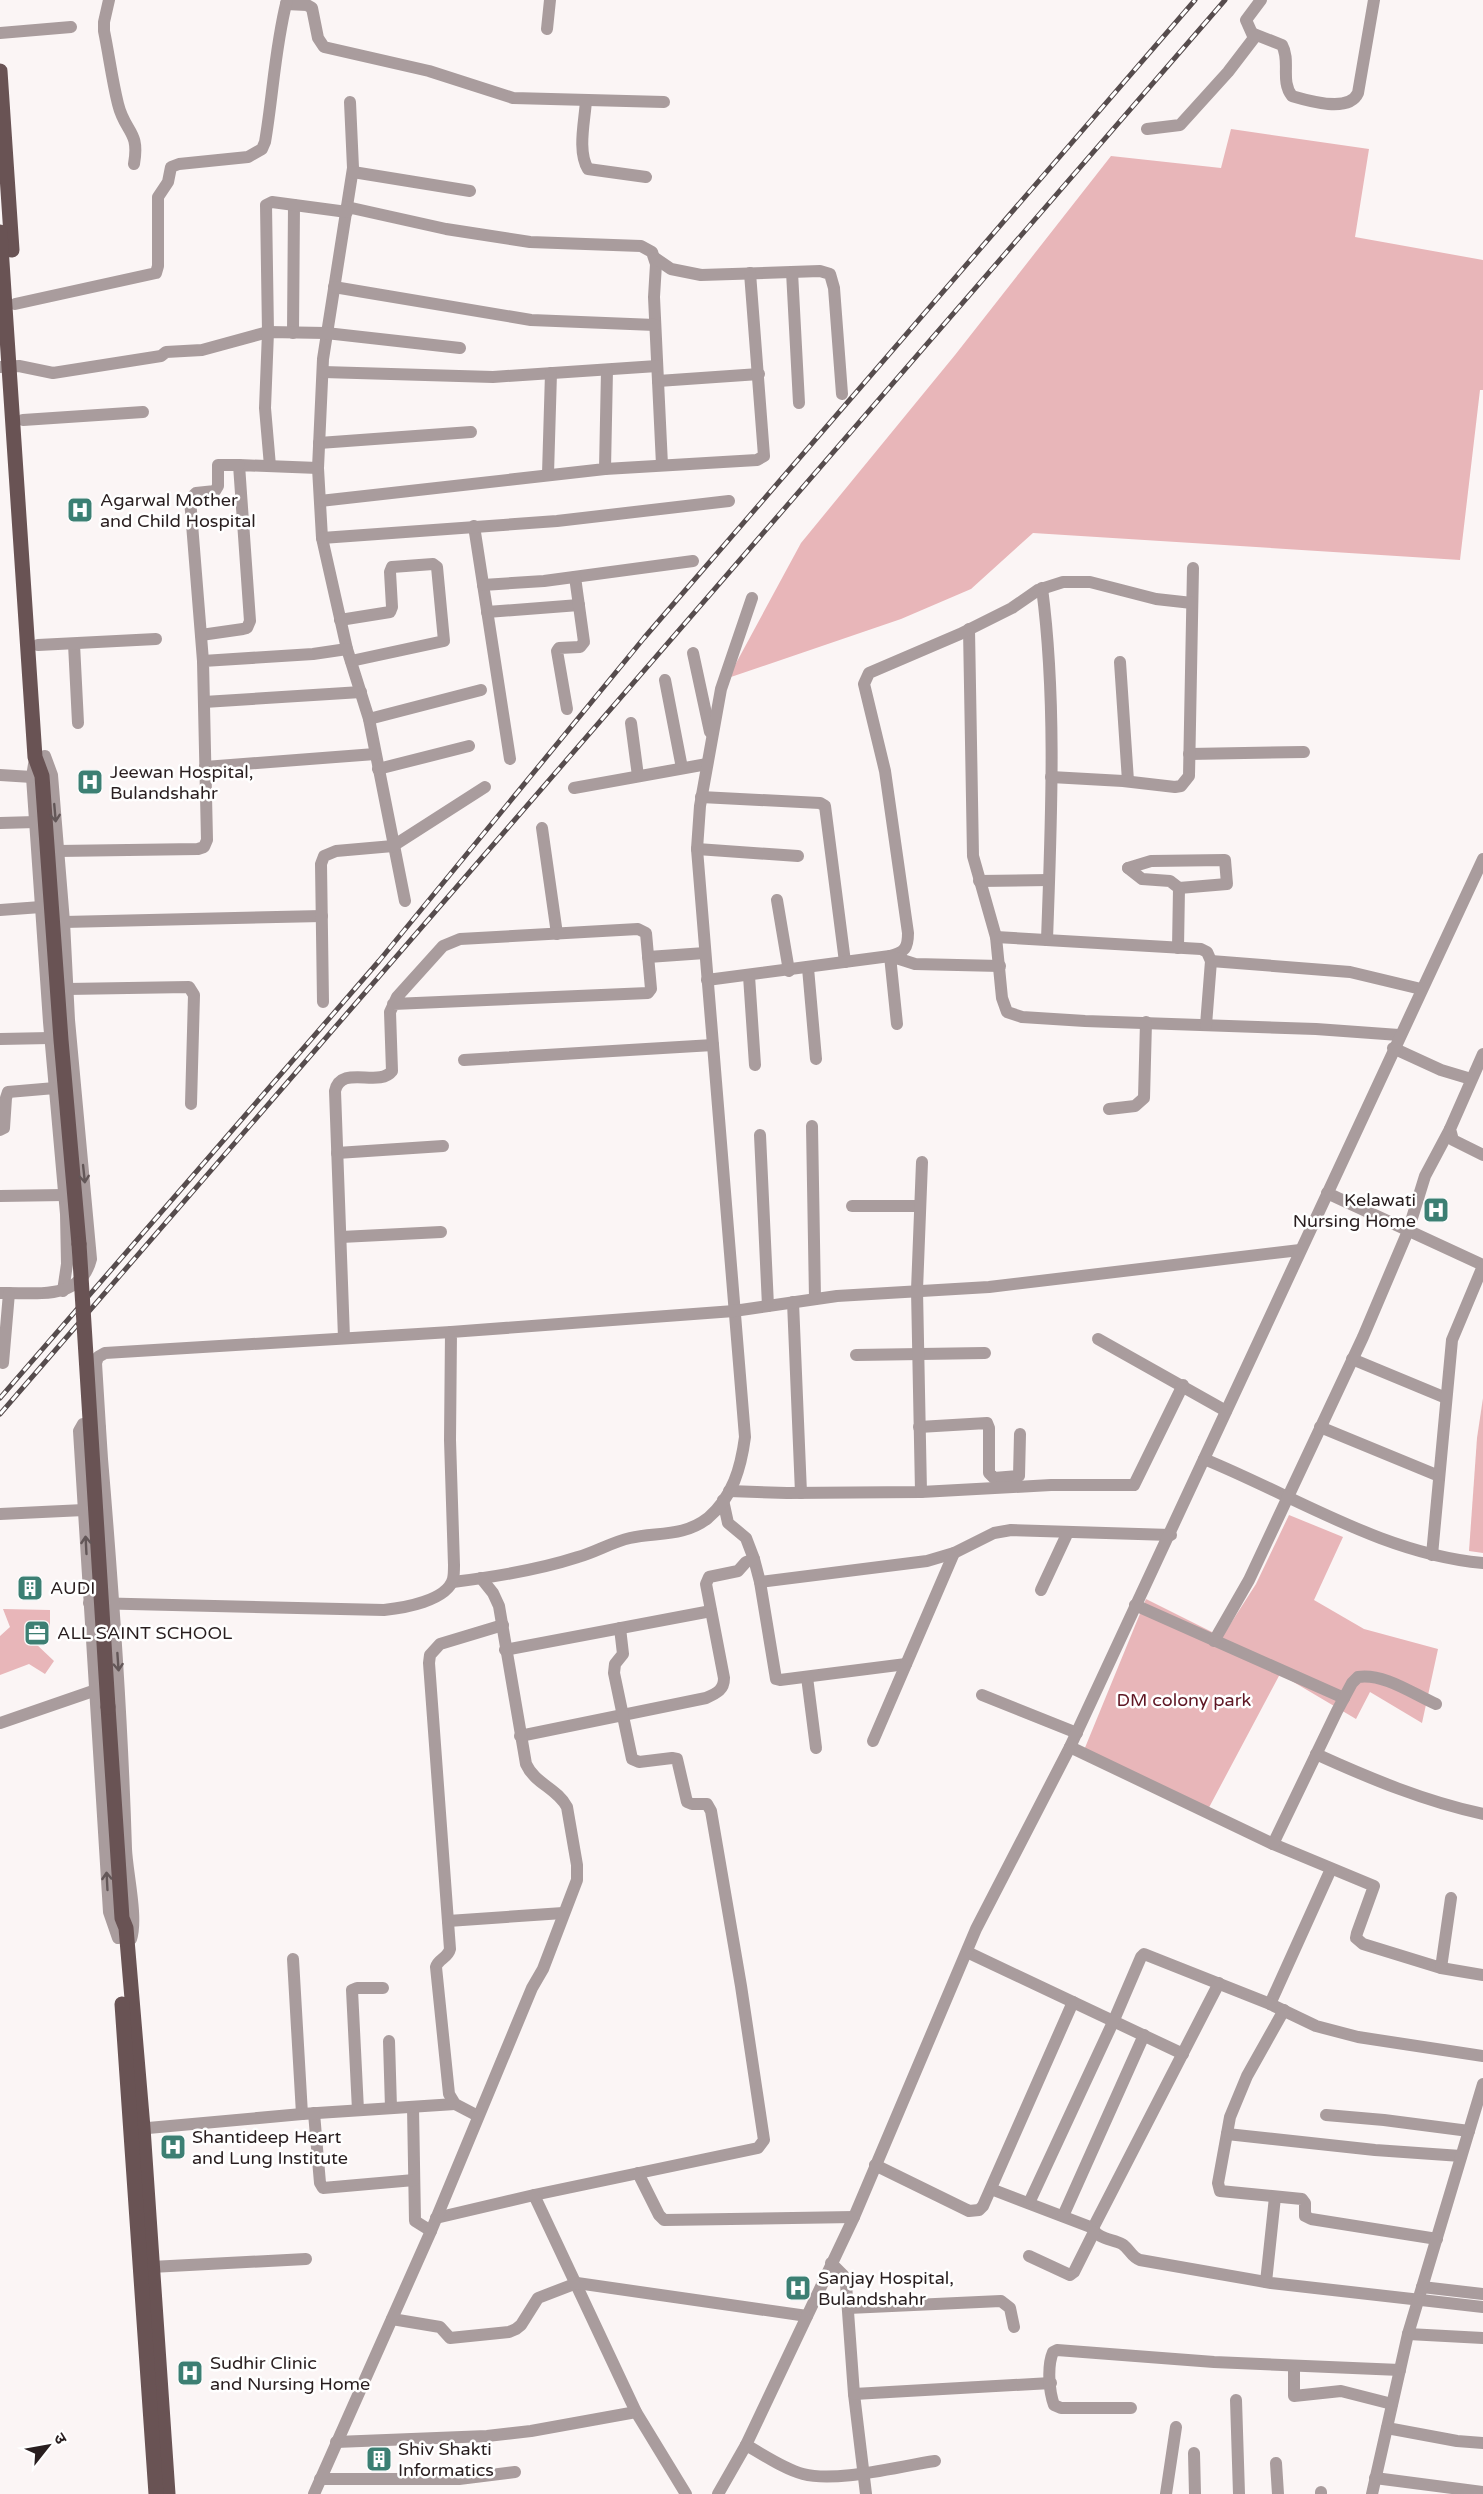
<svg xmlns="http://www.w3.org/2000/svg" width="1483" height="2494" font-family="'Varela Round','Noto Sans Devanagari',sans-serif">
<rect width="100%" height="100%" fill="#fbf5f5"/>
<g fill="#e8b6b9">
<path d="M1231,129L1369,149L1355,237L1483,260V390H1480L1460,560L1033,533L971,589L901,619L728,678L801,543L955,355L1111,156L1221,168Z"/>
<path d="M1483,1398V1553L1469,1551L1477,1438Z"/>
<path d="M1289,1515L1343,1537L1314,1600L1364,1629L1438,1649L1422,1723L1370,1692L1356,1719L1280,1674L1205,1815L1082,1755L1146,1599L1222,1637L1256,1584Z"/>
<path d="M3,1609L50,1610V1628L35,1643L54,1661L45,1674L29,1664L0,1675V1636L10,1627Z"/>
</g>
<g fill="none" stroke-linecap="round" stroke-linejoin="round">
<g stroke="#a99c9d" stroke-width="12">
<path d="M109,0L104,22V31C109,55 112,80 118,104C125,133 140,130 134,164"/>
<path d="M286,4L307,5L312,8L318,38L324,47L429,71L513,98L664,102"/>
<path d="M547,29L550,0"/>
<path d="M0,33L71,27"/>
<path d="M1254,34L1282,45C1291,61 1280,81 1292,96C1309,101 1349,113 1358,93L1374,0"/>
<path d="M586,100C585,120 577,151 588,169L646,177"/>
<path d="M350,102L353,168L323,359L318,468L322,538L347,649L369,719L405,901"/>
<path d="M1147,129L1180,125L1228,72L1254,38L1246,20L1261,0"/>
<path d="M353,172L470,191"/>
<path d="M347,207L446,229L530,242L641,246L652,252L656,264L654,297L662,465"/>
<path d="M655,258L671,269L701,275L820,271L830,274L834,288L842,394"/>
<path d="M792,272L799,403"/>
<path d="M334,287L531,320L655,325"/>
<path d="M15,304L156,273L158,266V197L168,182L171,167L179,164L248,157L262,149L265,142C273,95 275,46 287,0"/>
<path d="M293,333L294,205"/>
<path d="M0,367L19,366L53,373L161,356L166,352L202,350L268,332L326,333L460,348"/>
<path d="M323,372L493,377L657,366"/>
<path d="M658,381L759,374"/>
<path d="M23,420L143,412"/>
<path d="M319,443L471,432"/>
<path d="M270,466L265,408L268,332L266,205L272,202L347,212"/>
<path d="M605,469L757,460L764,456L750,273"/>
<path d="M548,474L551,373"/>
<path d="M320,501L605,469L607,370"/>
<path d="M474,526L510,759"/>
<path d="M322,538L557,521L729,501"/>
<path d="M483,585L544,581L693,561"/>
<path d="M1042,588C1057,703 1051,825 1047,940"/>
<path d="M487,612L579,605"/>
<path d="M340,620L390,612L392,607L390,572L392,567L433,564L437,567L444,641L351,661"/>
<path d="M969,629L973,856L996,937L1002,998L1007,1012L1022,1017L1085,1021L1316,1029L1399,1035"/>
<path d="M201,635L243,629L247,628L250,621L239,465L318,468"/>
<path d="M74,644L78,723"/>
<path d="M38,645L156,639"/>
<path d="M693,653L710,732"/>
<path d="M203,661L190,499L196,493L215,491L218,486V465H239"/>
<path d="M1120,662L1128,781"/>
<path d="M665,680L682,768"/>
<path d="M204,702L361,692"/>
<path d="M567,709L557,651L559,648L580,647L584,642L575,577"/>
<path d="M369,719L481,690"/>
<path d="M631,723L638,776"/>
<path d="M1189,754L1304,752"/>
<path d="M35,758L32,777L49,1022L66,1214L67,1264L63,1291"/>
<path d="M205,767L375,754"/>
<path d="M378,769L469,746"/>
<path d="M0,775L32,777"/>
<path d="M1051,777L1123,781L1175,787L1181,786L1189,776L1193,568"/>
<path d="M574,788L707,764"/>
<path d="M701,797L820,803L825,806L845,962"/>
<path d="M0,823L36,822"/>
<path d="M542,828L557,934"/>
<path d="M697,849L798,856"/>
<path d="M58,851L198,849L204,847L207,840L203,661L313,654L347,649"/>
<path d="M1128,868L1151,861L1225,860L1227,884L1179,888"/>
<path d="M1128,868L1142,879L1170,881L1179,888L1178,948"/>
<path d="M979,881L1049,880"/>
<path d="M777,900L789,971"/>
<path d="M0,910L41,907"/>
<path d="M64,922L322,916"/>
<path d="M996,937L1201,949L1207,952L1211,961L1206,1025"/>
<path d="M648,957L705,953"/>
<path d="M1211,961L1350,972L1421,989"/>
<path d="M808,968L816,1059"/>
<path d="M749,976L755,1065"/>
<path d="M707,980L890,956C905,952 908,948 908,933L885,771L864,684L869,673L960,634L1012,608L1038,590L1063,582H1090L1156,599L1192,603"/>
<path d="M67,989L189,987L194,995L191,1104"/>
<path d="M323,1002L321,864L324,856L336,851L393,846L485,787"/>
<path d="M897,1024L890,956L915,964L1000,966"/>
<path d="M0,1039L50,1038"/>
<path d="M1393,1048L1441,1070L1471,1079"/>
<path d="M1483,1054L1450,1129L1453,1140L1483,1155"/>
<path d="M464,1060L713,1045"/>
<path d="M1109,1109L1135,1106L1144,1098L1146,1022"/>
<path d="M812,1126L815,1299"/>
<path d="M0,1130L4,1128L6,1098L8,1092L55,1088"/>
<path d="M760,1135L768,1306"/>
<path d="M337,1153L443,1146"/>
<path d="M1327,1193L1483,1265"/>
<path d="M0,1196L64,1195"/>
<path d="M852,1206H920"/>
<path d="M341,1237L441,1232"/>
<path d="M0,1293C35,1292 80,1302 91,1259L69,1020L64,922L52,775L45,756"/>
<path d="M793,1302L801,1493"/>
<path d="M344,1338L335,1091C341,1064 379,1088 392,1071L390,1012L397,997L443,946L460,939L638,929L646,933L651,989L648,993L393,1004"/>
<path d="M1098,1339L1226,1411"/>
<path d="M856,1355L985,1353"/>
<path d="M1352,1359L1446,1398"/>
<path d="M3,1363L9,1293"/>
<path d="M919,1427L987,1423L989,1428V1473L994,1478L1019,1476L1020,1434"/>
<path d="M1320,1427L1439,1476"/>
<path d="M100,1428L96,1363L98,1357L105,1353L451,1332"/>
<path d="M1204,1459C1295,1496 1383,1554 1483,1563"/>
<path d="M729,1491L787,1493L921,1492L917,1290L922,1162"/>
<path d="M921,1492L1051,1485H1134L1183,1385"/>
<path d="M723,1500L728,1523L746,1538L754,1559L760,1582L776,1679L780,1680L906,1664"/>
<path d="M0,1514L84,1510"/>
<path d="M1432,1555L1452,1340L1483,1266"/>
<path d="M453,1582C494,1577 538,1570 578,1557C596,1552 612,1542 630,1538C657,1532 684,1537 708,1518C733,1497 741,1467 745,1437L697,849L700,806L721,689L752,598"/>
<path d="M760,1582L927,1561L954,1553L994,1533L1011,1530L1171,1535"/>
<path d="M1041,1590L1068,1532"/>
<path d="M89,1603L384,1610C403,1608 447,1601 453,1579C454,1575 454,1569 454,1565L450,1440L451,1332L734,1311L837,1296L989,1287L1300,1250"/>
<path d="M1135,1605L1344,1698"/>
<path d="M1214,1641L1249,1580L1363,1337L1408,1231L1425,1176L1450,1129"/>
<path d="M505,1650L711,1611"/>
<path d="M807,1677L816,1748"/>
<path d="M982,1695L1077,1733"/>
<path d="M0,1723L96,1690"/>
<path d="M520,1736L706,1698C717,1693 724,1690 724,1678L706,1584L709,1577L738,1571L746,1562L754,1559"/>
<path d="M873,1741L954,1553"/>
<path d="M1070,1747L1273,1844L1374,1886L1357,1933L1356,1938L1363,1944L1441,1968L1483,1975"/>
<path d="M1316,1754C1371,1779 1424,1801 1483,1814"/>
<path d="M1273,1844L1337,1711L1352,1683L1358,1677C1384,1673 1413,1694 1436,1704"/>
<path d="M448,1921L563,1913"/>
<path d="M118,1938L109,1912L79,1431L83,1424H96L100,1428L102,1459C113,1589 122,1718 126,1849C127,1873 138,1918 131,1939"/>
<path d="M967,1952L1183,2054"/>
<path d="M293,1959L302,2114"/>
<path d="M1441,1968L1451,1898"/>
<path d="M1270,2004L1331,1869"/>
<path d="M1284,2010L1247,2076L1230,2117L1218,2183L1220,2191L1302,2199L1305,2203V2216L1311,2219L1437,2239"/>
<path d="M389,2041L391,2108"/>
<path d="M413,2107L415,2221L431,2231"/>
<path d="M358,2110L352,1990L357,1988H383"/>
<path d="M314,2113L320,2183L323,2188L414,2180"/>
<path d="M1326,2115L1384,2120L1469,2131"/>
<path d="M478,2116L455,2104L449,2094L436,1967C438,1959 448,1958 450,1949L429,1663L430,1655L440,1644L503,1625"/>
<path d="M137,2129L302,2114L455,2104"/>
<path d="M1227,2134L1375,2150L1461,2156"/>
<path d="M875,2165L969,2211L979,2210L983,2206L1073,2002"/>
<path d="M638,2173L659,2215L664,2220L854,2217"/>
<path d="M991,2189L1093,2228C1097,2239 1112,2239 1122,2244C1130,2249 1131,2257 1140,2260L1271,2283L1483,2307"/>
<path d="M534,2195L758,2148L764,2140L741,1986L711,1811L707,1804H692L687,1802L677,1759L672,1758L639,1762L632,1759L614,1673L615,1664L623,1654L620,1628"/>
<path d="M1029,2203L1114,2020L1141,1957L1144,1954L1270,2004L1316,2026L1358,2037L1483,2056"/>
<path d="M1063,2216L1144,2035"/>
<path d="M436,2218L534,2195L636,2412L686,2494"/>
<path d="M1093,2228L1219,1983"/>
<path d="M1029,2256L1070,2275L1074,2272L1094,2232"/>
<path d="M831,2263L843,2275L846,2284L854,2394L866,2494"/>
<path d="M151,2267L306,2259"/>
<path d="M1266,2282L1275,2197"/>
<path d="M1422,2287L1483,2294"/>
<path d="M848,2308L1001,2301L1010,2308L1014,2327"/>
<path d="M392,2319L440,2327L450,2338L509,2332L516,2329L521,2325L538,2298L577,2283L807,2316"/>
<path d="M1408,2334L1483,2338"/>
<path d="M1294,2367V2396L1341,2391L1392,2404"/>
<path d="M854,2394L1051,2383"/>
<path d="M1236,2400L1239,2494"/>
<path d="M1131,2408H1061L1054,2405C1049,2391 1047,2366 1053,2352L1057,2350L1214,2362L1400,2370"/>
<path d="M1387,2428L1457,2441L1483,2443"/>
<path d="M336,2442L487,2436L531,2431L636,2412"/>
<path d="M746,2445C764,2455 784,2469 803,2474C837,2483 899,2466 935,2461"/>
<path d="M1194,2453L1195,2494"/>
<path d="M1276,2463L1278,2494"/>
<path d="M1375,2478L1483,2492"/>
<path d="M320,2479H459L515,2472"/>
<path d="M314,2494L431,2231L532,1988L543,1969L577,1880V1865L567,1807C557,1788 535,1784 526,1764L499,1606L493,1593L481,1578"/>
<path d="M718,2494L746,2445L854,2217L976,1929L1070,1747L1483,859"/>
<path d="M1166,2494L1176,2427"/>
<path d="M1321,2494V2492"/>
<path d="M1372,2494L1408,2334L1483,2084"/>
</g>
<g stroke="#695354" stroke-width="15">
<path d="M0,71L12,250"/>
<path d="M0,232L35,757L42,776L61,1040L79,1244"/>
<path d="M108,1707L122,1918L126,1928L143,2128L168,2494"/>
<path d="M122,2004L156,2494"/>
</g>
<g stroke="#564c4d" stroke-width="5">
<g id="rail">
<path d="M0,1398L379,961L644,638L1195,0"/>
<path d="M0,1414L1225,0"/>
</g>
</g>
<use href="#rail" stroke="#fff" stroke-width="3" stroke-dasharray="9" stroke-linecap="butt"/>
<path stroke="#695354" stroke-width="15" d="M79,1244L108,1707"/>
</g>
<defs><path id="oneway-shaft" d="M-6 0H5M1.5-3L5.5 0L1.5 3" fill="none" stroke-width="1.6" stroke-linecap="round" stroke-linejoin="round" transform="scale(1.5)"/></defs>
<g stroke="#635758">
<use href="#oneway-shaft" transform="translate(55 813) rotate(85)"/>
<use href="#oneway-shaft" transform="translate(84 1174) rotate(84)"/>
<use href="#oneway-shaft" transform="translate(86 1545) rotate(-93)"/>
<use href="#oneway-shaft" transform="translate(118 1662) rotate(86)"/>
<use href="#oneway-shaft" transform="translate(107 1881) rotate(-93)"/>
</g>
<defs>
<g id="hospital-square" transform="scale(1.35)"><rect x="-9" y="-9" width="18" height="18" rx="4" fill="#3c7f73" stroke="#fff"/><path d="M-5-5h3v3.5h4V-5h3V5h-3V1.5h-4V5h-3Z" fill="#fff"/></g>
<g id="building-square" transform="scale(1.35)"><rect x="-9" y="-9" width="18" height="18" rx="4" fill="#3c7f73" stroke="#fff"/><path d="M-4-6H4V6H1V3H-1V6H-4ZM-2.5-4.3h1.7v1.8h-1.7ZM.8-4.3h1.7v1.8H.8ZM-2.5-1h1.7V.8h-1.7ZM.8-1h1.7V.8H.8Z" fill="#fff"/></g>
<g id="office-square" transform="scale(1.35)"><rect x="-9" y="-9" width="18" height="18" rx="4" fill="#3c7f73" stroke="#fff"/><path d="M-6-3h4V-5.5h4V-3h4V5H-6ZM-1-4.5V-3h2v-1.5ZM-6 0V1H6V0Z" fill="#fff"/></g>
</defs>
<g fill-rule="evenodd">
<use href="#hospital-square" x="80" y="510"/>
<use href="#hospital-square" x="90" y="782"/>
<use href="#hospital-square" x="1436" y="1210"/>
<use href="#building-square" x="30" y="1588"/>
<use href="#office-square" x="37" y="1633"/>
<use href="#hospital-square" x="173" y="2147"/>
<use href="#hospital-square" x="798" y="2288"/>
<use href="#hospital-square" x="190" y="2373"/>
<use href="#building-square" x="379" y="2459"/>
</g>
<g text-anchor="middle" stroke-width="5" stroke-linejoin="round" paint-order="stroke">
<g font-size="18" fill="#291e1f" stroke="#fff" text-anchor="start">
<text x="100" y="506">Agarwal Mother<tspan x="100" dy="21">and Child Hospital</tspan></text>
<text x="110" y="778">Jeewan Hospital,<tspan x="110" dy="21">Bulandshahr</tspan></text>
<text x="1416" y="1206" text-anchor="end">Kelawati<tspan x="1416" dy="21">Nursing Home</tspan></text>
<text x="50" y="1594">AUDI</text>
<text x="57" y="1639">ALL SAINT SCHOOL</text>
<text x="192" y="2143">Shantideep Heart<tspan x="192" dy="21">and Lung Institute</tspan></text>
<text x="818" y="2284">Sanjay Hospital,<tspan x="818" dy="21">Bulandshahr</tspan></text>
<text x="210" y="2369">Sudhir Clinic<tspan x="210" dy="21">and Nursing Home</tspan></text>
<text x="398" y="2455">Shiv Shakti<tspan x="398" dy="21">Informatics</tspan></text>
</g>
<g font-size="18" fill="#5f1623" stroke="#fff">
<text x="1184" y="1706">DM colony park</text>
</g>
</g>
<g transform="translate(48 2446) rotate(59)" stroke="#ffffff" stroke-width="4.5" paint-order="stroke">
<path d="M0-4.5L10 22L0 15L-10 22Z" fill="#291e1f"/>
<text y="-9" font-size="16" font-weight="bold" text-anchor="middle" fill="#291e1f">उ</text>
</g>
</svg>
